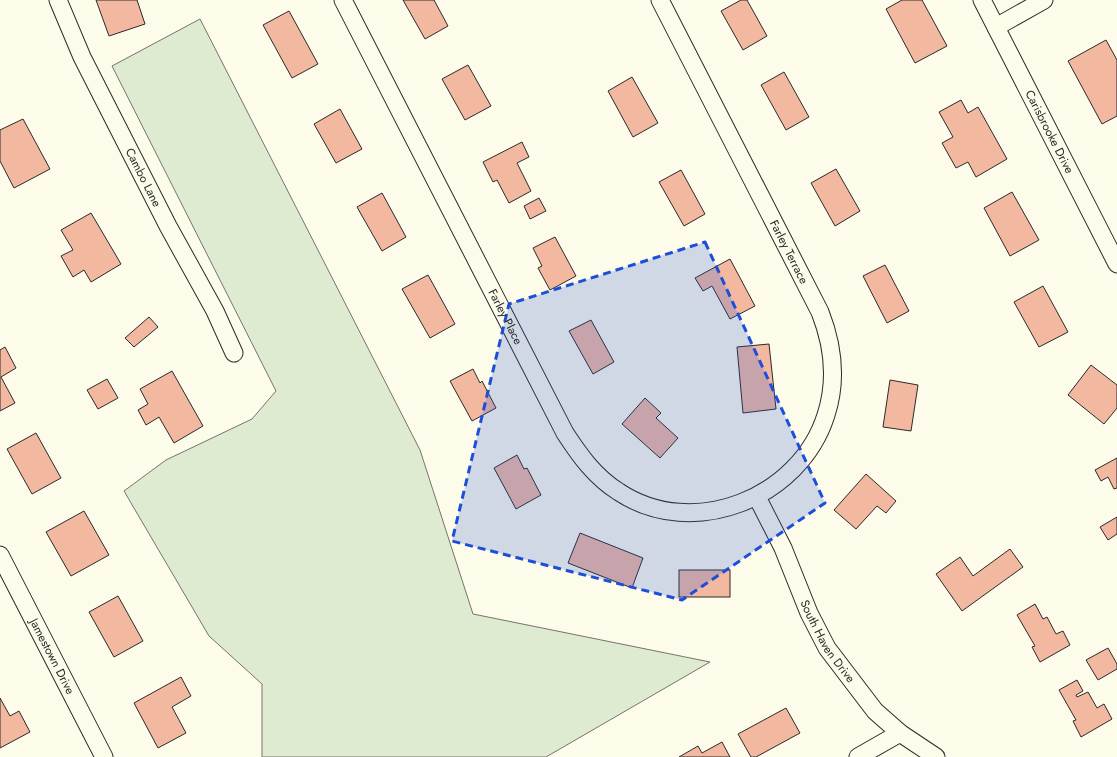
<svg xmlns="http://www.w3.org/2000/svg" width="1117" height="757" font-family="Jost,sans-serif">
<rect width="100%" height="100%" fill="#fdfbea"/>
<path fill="#deebd1" stroke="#74746e" d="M200,19L420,450L473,614L710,662L546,757H262V684L209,636L124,491L166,460L252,419L276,391L112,66Z"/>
<g fill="#f2b8a0" stroke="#2b2b2b">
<path d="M96,0H137L145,24L109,36Z"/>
<path d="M403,0H434L448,26L425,39Z"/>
<path d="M741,0H747L767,36L743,50L721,11Z"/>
<path d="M902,0H922L947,46L915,63L886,9Z"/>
<path d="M289,11L318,64L292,78L263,25Z"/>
<path d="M1106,40L1117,60V116L1102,124L1068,61Z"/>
<path d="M468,65L491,106L465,120L442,79Z"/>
<path d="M784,72L809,117L786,130L761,85Z"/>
<path d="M632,77L658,123L633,137L608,91Z"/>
<path d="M961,100L968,113L978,107L1007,159L976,177L968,162L956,168L942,143L953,137L939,112Z"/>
<path d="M340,109L362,149L336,163L314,124Z"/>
<path d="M23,119L50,169L14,188L0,161V130Z"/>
<path d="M522,142L529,157L517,163L531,191L509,203L497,180L493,182L483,162Z"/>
<path d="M836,169L860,211L835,226L811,183Z"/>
<path d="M681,170L705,214L684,226L659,182Z"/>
<path d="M1012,192L1039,240L1010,256L984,208Z"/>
<path d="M382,193L406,237L382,251L357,207Z"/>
<path d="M539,198L546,211L530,219L524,206Z"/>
<path d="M91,213L121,264L91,282L84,270L73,277L61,256L73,250L61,230Z"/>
<path d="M555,237L576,276L550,290L538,268L542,266L533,248Z"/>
<path d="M730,259L755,306L730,319L712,286L703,291L695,278Z"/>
<path d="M885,265L909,311L887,323L863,276Z"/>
<path d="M428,275L455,324L430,338L402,289Z"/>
<path d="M1043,286L1068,332L1039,347L1014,302Z"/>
<path d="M149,317L158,327L134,347L125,338Z"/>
<path d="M591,320L614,362L593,374L569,331Z"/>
<path d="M769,344L776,409L743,413L737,347Z"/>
<path d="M5,347L16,368L1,377L15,403L0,411V350Z"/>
<path d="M1091,365L1117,385V408L1104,424L1068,395Z"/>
<path d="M473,369L480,383L482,381L496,408L472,421L450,381Z"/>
<path d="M172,371L203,426L174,443L159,417L146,425L138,410L148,404L140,389Z"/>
<path d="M107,379L118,398L98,409L87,390Z"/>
<path d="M890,380L918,385L911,431L883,427Z"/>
<path d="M645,398L661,413L656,418L678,438L660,458L622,424Z"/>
<path d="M36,433L61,478L32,494L7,449Z"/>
<path d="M517,455L524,469L527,468L541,495L516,509L494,468Z"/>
<path d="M1117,458V488L1114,489L1108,477L1101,481L1095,470Z"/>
<path d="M866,474L896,501L886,513L877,506L856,529L834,510Z"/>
<path d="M84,511L109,555L71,576L46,532Z"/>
<path d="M1117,517V534L1108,540L1100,527Z"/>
<path d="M580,533L643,558L632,588L568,563Z"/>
<path d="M1010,549L1023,567L962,611L936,574L960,557L973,576Z"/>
<rect x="679" y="570" width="51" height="27"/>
<path d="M118,596L143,641L114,657L89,612Z"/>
<path d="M1035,604L1043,619L1047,617L1056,634L1063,631L1070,645L1040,662L1032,647L1035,646L1017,615Z"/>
<path d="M1108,648L1117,664V669L1098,680L1086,660Z"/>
<path d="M181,677L191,696L172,707L186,733L158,748L134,703Z"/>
<path d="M1077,680L1083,691L1076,695L1077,697L1088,692L1097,708L1104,704L1112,719L1081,737L1073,721L1076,720L1059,690Z"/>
<path d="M0,698L10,716L19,711L30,732L0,748Z"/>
<path d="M786,708L800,733L756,757H751L738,734Z"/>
<path d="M722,742L730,757H679L698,746L702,753Z"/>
</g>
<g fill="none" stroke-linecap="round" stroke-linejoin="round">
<g stroke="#2b2b2b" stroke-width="19">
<g id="street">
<path id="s1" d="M58,0L82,57L168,226L215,311L234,353"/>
<path id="s2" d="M343,0L565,433C580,456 595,477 619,492C693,541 800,498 826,415C837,381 833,345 820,312L660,0"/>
<path id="s3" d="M982,0L1117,264"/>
<path d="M996,27L1044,0"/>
<path id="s4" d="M757,497L783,548L809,613L827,648L875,711L900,733L936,757"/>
<path id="s5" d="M0,555L104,757"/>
<path d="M858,757L900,733"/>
</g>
</g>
<use href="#street" stroke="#fdfbea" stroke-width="17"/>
</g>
<path fill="#1d4ed8" fill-opacity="0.2" stroke="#1d4ed8" stroke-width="3" stroke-dasharray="8 5" stroke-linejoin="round" d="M705,242L825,503L682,600L452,541L509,304Z"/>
<g text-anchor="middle" stroke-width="3" stroke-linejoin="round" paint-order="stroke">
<g font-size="12" fill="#2b2b2b" stroke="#fdfbea">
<text dy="4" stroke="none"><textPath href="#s3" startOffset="148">Carisbrooke Drive</textPath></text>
<text dy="4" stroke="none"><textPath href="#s1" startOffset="197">Cambo Lane</textPath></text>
<text transform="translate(789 252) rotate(63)" y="4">Farley Terrace</text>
<text dy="4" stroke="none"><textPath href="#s2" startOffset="356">Farley Place</textPath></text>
<text dy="4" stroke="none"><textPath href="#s4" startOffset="161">South Haven Drive</textPath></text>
<text dy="4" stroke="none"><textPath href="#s5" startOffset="114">Jamestown Drive</textPath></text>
</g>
</g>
</svg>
